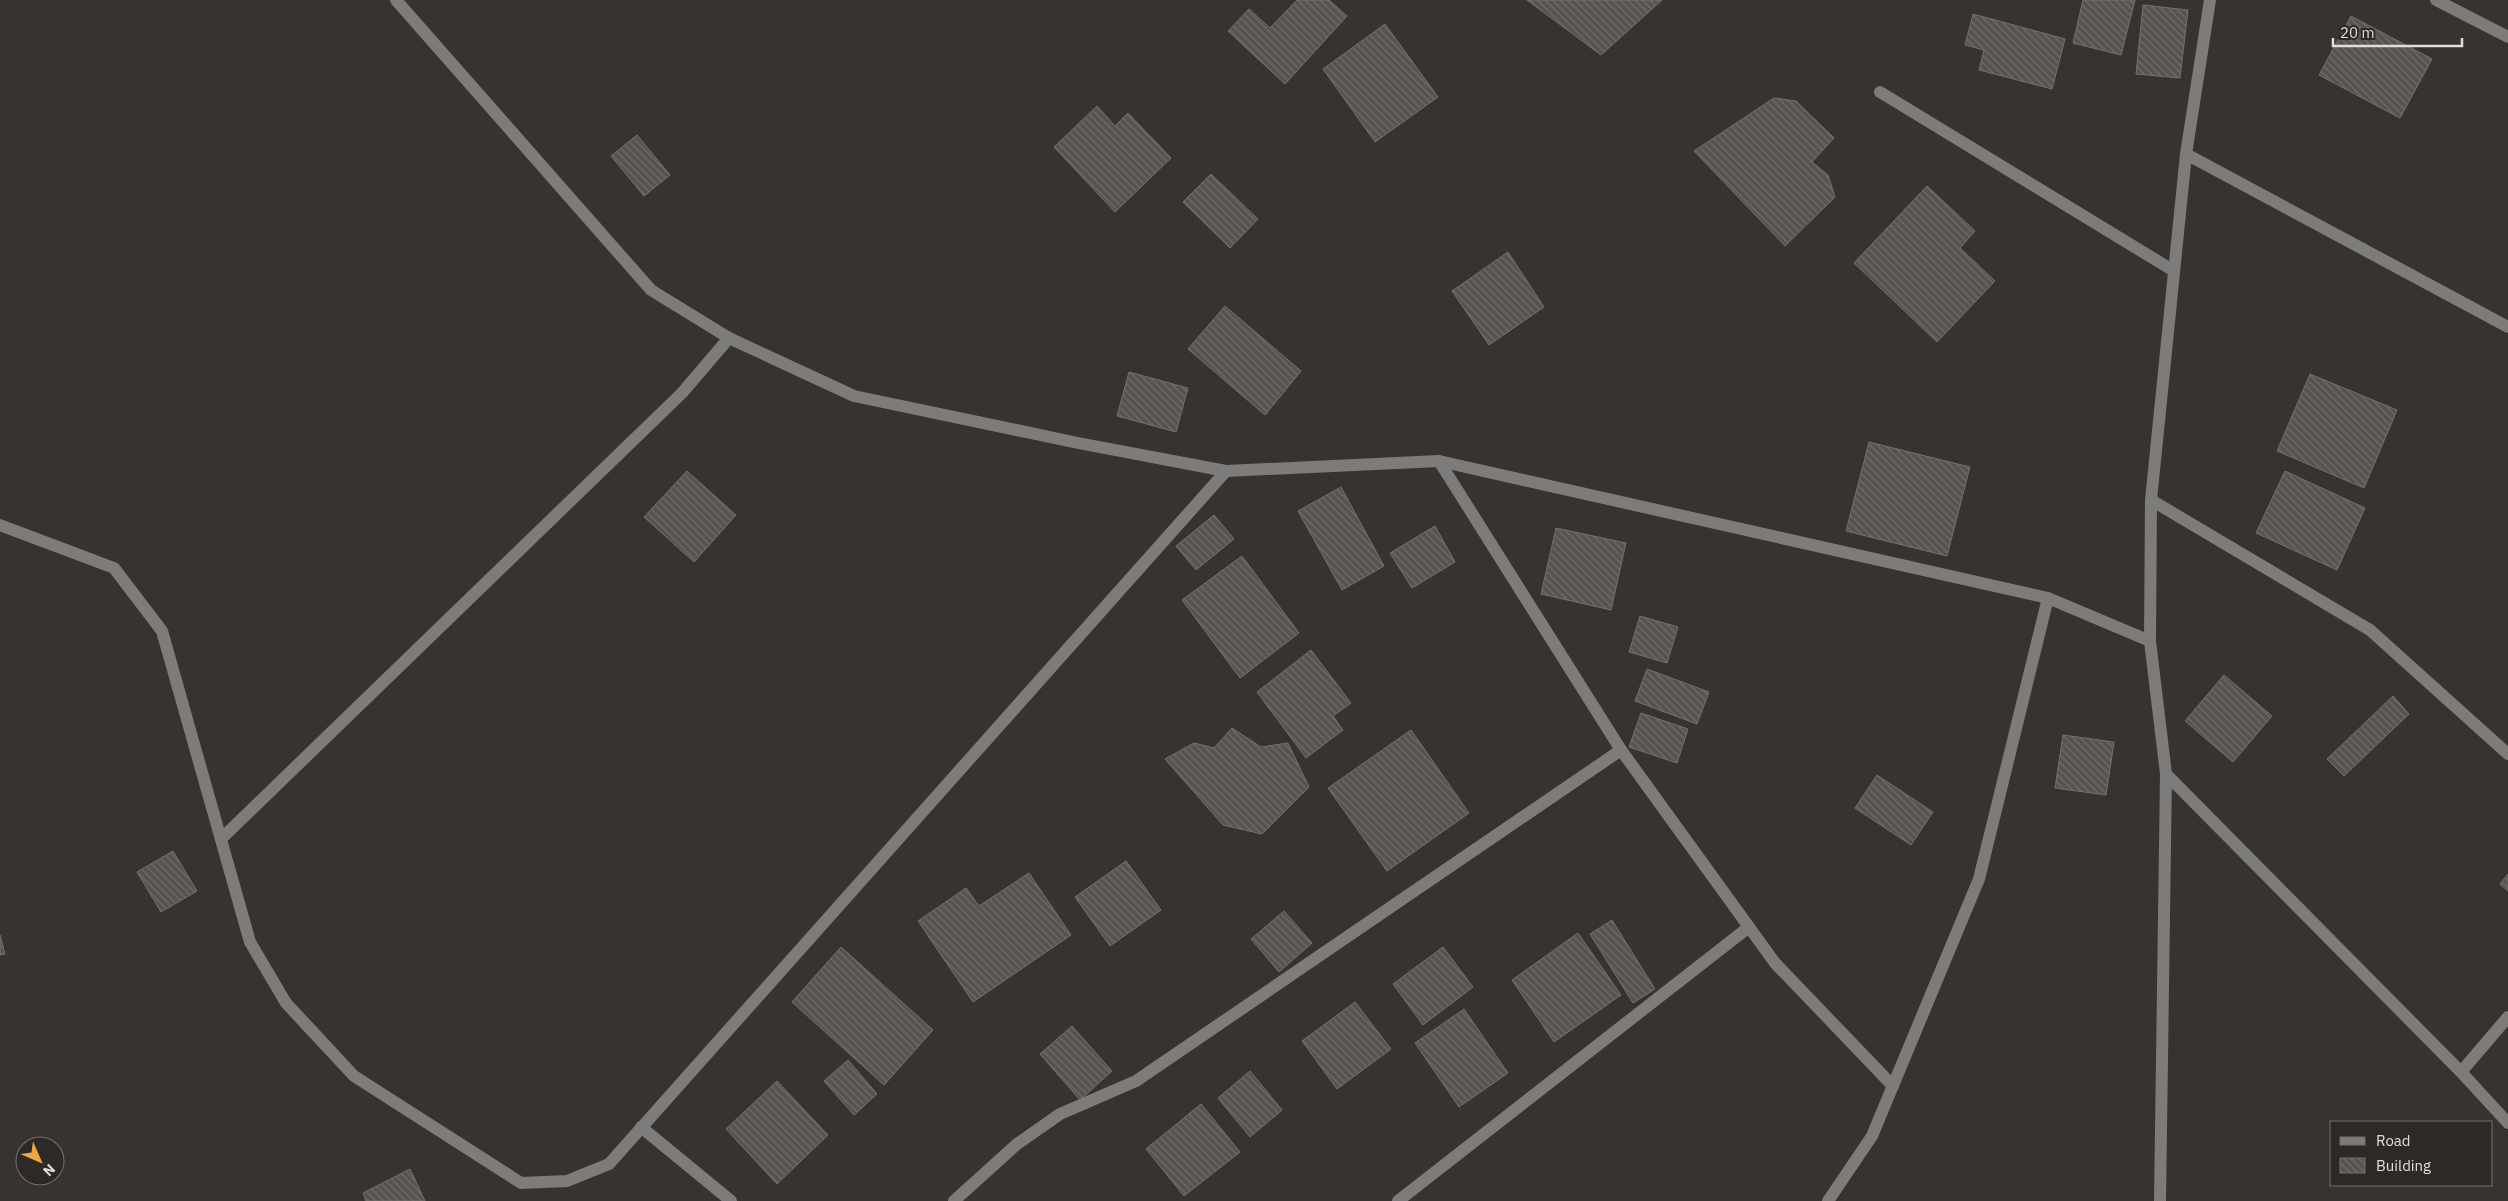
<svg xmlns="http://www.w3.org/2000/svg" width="2508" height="1201" font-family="'IBM Plex Sans',sans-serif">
<defs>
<pattern id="building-back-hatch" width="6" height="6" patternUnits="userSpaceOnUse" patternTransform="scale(1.25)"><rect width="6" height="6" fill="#575450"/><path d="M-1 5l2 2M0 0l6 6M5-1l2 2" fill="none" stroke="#6f6c69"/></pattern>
</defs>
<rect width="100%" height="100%" fill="#363330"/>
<g fill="url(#building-back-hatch)" stroke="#75716d">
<path d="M1297,0H1329L1347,16L1285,84L1228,31L1249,9L1270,28Z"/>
<path d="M1527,0H1662L1601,55Z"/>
<path d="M2083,0H2135L2121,55L2073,43Z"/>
<path d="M2143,5L2188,10L2180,78L2136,74Z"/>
<path d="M1973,14L2065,39L2052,89L1979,70L1984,50L1965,45Z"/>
<path d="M2351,16L2432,59L2400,118L2319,75Z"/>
<path d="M1385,24L1438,97L1375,142L1323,69Z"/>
<path d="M1774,98L1796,101L1834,138L1812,162L1828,175L1835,197L1785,246L1694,151Z"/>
<path d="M1097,106L1115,126L1128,113L1171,158L1115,212L1054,147Z"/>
<path d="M637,135L670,175L644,196L611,156Z"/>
<path d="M1211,174L1258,219L1230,248L1183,202Z"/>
<path d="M1927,186L1975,231L1960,248L1995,281L1937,342L1854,263Z"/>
<path d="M1508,252L1544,307L1489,345L1452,291Z"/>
<path d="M1225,306L1301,371L1265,415L1188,349Z"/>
<path d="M1129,372L1188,388L1176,432L1117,416Z"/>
<path d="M2310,374L2397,410L2364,488L2277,451Z"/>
<path d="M1869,442L1970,467L1947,556L1846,531Z"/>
<path d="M687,471L736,515L694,562L644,517Z"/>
<path d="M2285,471L2365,508L2337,570L2256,533Z"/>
<path d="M1341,487L1384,566L1342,590L1298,511Z"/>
<path d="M1214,515L1234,539L1196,570L1176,546Z"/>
<path d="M1435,526L1455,562L1412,588L1390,553Z"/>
<path d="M1556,528L1626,543L1611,610L1541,594Z"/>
<path d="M1242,556L1299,633L1240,678L1182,600Z"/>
<path d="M1640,616L1678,627L1667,663L1629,652Z"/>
<path d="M1311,650L1351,703L1333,716L1343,730L1306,758L1257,692Z"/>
<path d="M1647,669L1709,692L1697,724L1635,701Z"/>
<path d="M2224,675L2272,716L2233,762L2185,721Z"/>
<path d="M2393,696L2409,714L2344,776L2327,759Z"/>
<path d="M1641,713L1688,729L1677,763L1629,747Z"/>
<path d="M1232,728L1261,747L1288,743L1309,787L1262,834L1223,825L1165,759L1194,743L1214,748Z"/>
<path d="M1411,730L1469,813L1387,871L1328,788Z"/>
<path d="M2063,735L2114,742L2106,795L2055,788Z"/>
<path d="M1877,775L1933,812L1911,845L1855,808Z"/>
<path d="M173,851L197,891L161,912L137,872Z"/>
<path d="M1126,861L1161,910L1110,946L1075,897Z"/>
<path d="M1029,873L1071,935L973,1002L918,921L966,888L979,906Z"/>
<path d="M2508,874V891L2500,884Z"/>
<path d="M1284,911L1312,943L1279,972L1251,939Z"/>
<path d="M1612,920L1655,989L1633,1003L1590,934Z"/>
<path d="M1578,933L1621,995L1554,1042L1512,980Z"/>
<path d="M0,935L5,954L0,955Z"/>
<path d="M841,947L933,1030L884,1085L792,1002Z"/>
<path d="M1443,947L1473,987L1423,1025L1393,984Z"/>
<path d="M1355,1002L1391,1049L1337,1089L1302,1041Z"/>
<path d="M1464,1009L1508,1073L1459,1107L1415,1043Z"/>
<path d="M1072,1026L1112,1071L1080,1100L1040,1054Z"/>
<path d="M848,1060L877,1094L854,1115L824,1081Z"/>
<path d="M1250,1071L1282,1110L1250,1137L1218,1098Z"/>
<path d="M777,1081L828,1135L777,1184L726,1129Z"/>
<path d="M1201,1104L1240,1152L1184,1196L1146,1149Z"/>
<path d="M410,1169L425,1201H366L363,1193Z"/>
</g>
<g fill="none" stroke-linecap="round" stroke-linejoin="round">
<g stroke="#7e7c7a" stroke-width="12">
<path d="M396,0L651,290L729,338L854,396L1078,443L1226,471L1439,461L2048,598L2150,641"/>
<path d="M2210,0L2186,154L2151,500L2150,641L2166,774L2461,1072L2508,1123"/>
<path d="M2436,0L2508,37"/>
<path d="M1880,92L2174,271"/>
<path d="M2186,154L2508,327"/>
<path d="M1439,461L1621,750L1775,963L1893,1086"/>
<path d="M2151,500L2370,630L2508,754"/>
<path d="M0,525L114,568L162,631L250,942L286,1003L354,1076L521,1183L567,1181L609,1164L1226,471"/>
<path d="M221,839L682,393L729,338"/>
<path d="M2461,1072L2508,1017"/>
<path d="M641,1127L731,1201"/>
<path d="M954,1201L1017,1144L1060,1114L1136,1081L1621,750"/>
<path d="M1398,1201L1749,927"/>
<path d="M1828,1201L1872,1136L1979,879L2048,598"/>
<path d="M2160,1201L2166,774"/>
</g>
</g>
<rect x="2330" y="1121" width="162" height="65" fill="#2c2926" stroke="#74716f"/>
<rect x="2340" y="1137" width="25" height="8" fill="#7e7c7a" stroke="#74716f"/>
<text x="2376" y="1146" font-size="15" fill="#e0dedc">Road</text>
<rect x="2340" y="1158" width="25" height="15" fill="url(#building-back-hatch)" stroke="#74716f"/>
<text x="2376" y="1171" font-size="15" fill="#e0dedc">Building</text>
<g transform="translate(40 1161) rotate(135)"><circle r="24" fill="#2c2926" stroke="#74716f"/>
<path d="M0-4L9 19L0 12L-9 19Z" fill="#f1a63f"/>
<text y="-8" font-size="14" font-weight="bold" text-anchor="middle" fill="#e0dedc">N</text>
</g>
<path d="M2333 38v8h129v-8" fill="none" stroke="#e0dedc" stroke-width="2.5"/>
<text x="2340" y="38" font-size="15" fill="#e0dedc" stroke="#2c2926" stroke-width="4" paint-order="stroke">20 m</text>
</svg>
